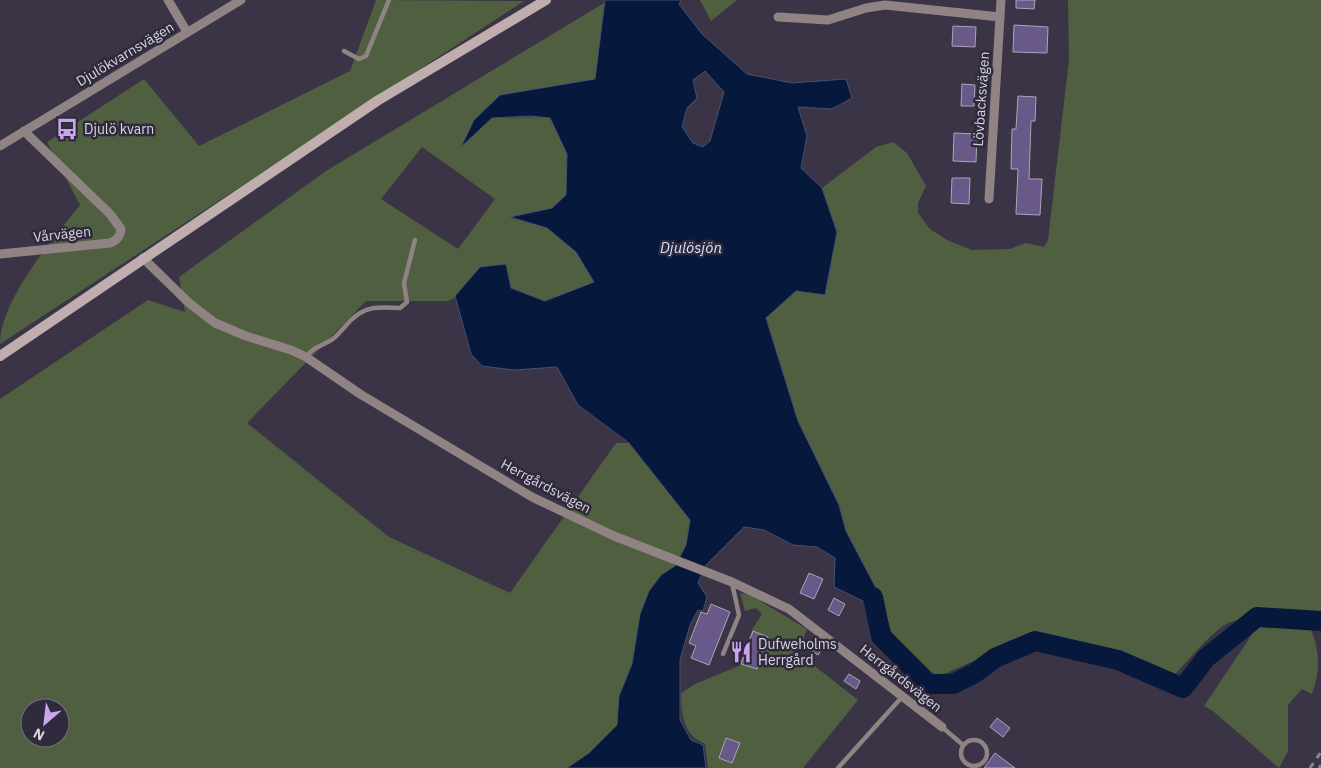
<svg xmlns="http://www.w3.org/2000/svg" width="1321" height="768" font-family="'IBM Plex Sans',sans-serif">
<rect width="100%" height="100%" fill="#3a3446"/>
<g fill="#515f41" fill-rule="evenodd">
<path d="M376,0L524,1L0,344C0,300 53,239 80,205L47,142L144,79L199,146L350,71Z"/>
<path d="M700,0H737L711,21Z"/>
<path d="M1068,0H1321V619C1302,615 1238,614 1223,626C1205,639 1190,659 1174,675L1074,640L1036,634L937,677L892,633L877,590L846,531L839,505L798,421L766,317L796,291L825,295L837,232L822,188L876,147L893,142L907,153L926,186L918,203V213L930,229L947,240L972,250L1010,249L1026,243L1044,247L1048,240L1069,59Z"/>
<path d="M604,3L596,79L500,95L462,146L492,118L550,117L567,154L566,195L552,208L511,218L547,228L576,252L594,282L545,301L511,288L506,264L449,301H366L247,423L389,537L510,593L616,443H629L690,520L686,545L675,566L661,575L649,591L640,614L632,664L619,696L617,725L589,753L567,768H0V399L148,300L185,312L179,277L326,171ZM422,147L495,199L458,249L381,199ZM30,708H60V738H30Z"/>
<path d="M740,593L750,595L807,629L798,653L858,700L803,768H708L705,744C682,734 682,715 681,693L695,684L739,666L753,628L762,614L756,608L745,611Z"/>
<path d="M1261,621L1308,623C1320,647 1321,671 1312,694L1302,689L1288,705V751L1279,768L1213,711L1204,706Z"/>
</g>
<path fill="#07183d" stroke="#46516e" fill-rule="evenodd" d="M605,0H681L679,4L702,34L747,74L792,83L846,79L852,98L832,109L798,107L807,136L801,168L822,188L837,232L825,295L796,291L766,318L798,421L839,505L846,531L877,590L867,603L834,587L835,558L817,547L793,545L764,530L744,527L705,566L698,583L707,597L703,611L698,610L690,625L680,660V720L691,740L703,745L706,768H567L589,753L617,725L619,696L632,664L640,614L649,591L661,575L675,566L686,545L690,520L629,443L578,405L557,367L514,370L482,366L471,354L455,296L480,267L506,264L511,288L545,301L594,282L576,252L547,228L510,217L552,208L566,195L567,154L550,118L530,116L492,118L461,147L474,120L500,95L595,79ZM705,71L724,92L710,141L703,147L693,143L682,127L687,108L697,98L693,80Z"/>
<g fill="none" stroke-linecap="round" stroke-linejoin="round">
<path stroke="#07183d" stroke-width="20" d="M873,597L881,636L928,684H953L975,673L995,658L1035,641L1118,660L1183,688L1206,658L1257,617L1321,621"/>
</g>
<g fill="#685988" stroke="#aba5bb">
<path d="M1016,0H1035L1034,9L1016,8Z"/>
<path d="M1014,25L1048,27L1047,53L1013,52Z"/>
<path d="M953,26L976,27L975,47L952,46Z"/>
<path d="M962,84L975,85L974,106H961Z"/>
<path d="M1018,96L1036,97L1035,121H1031L1029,179H1042L1040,215L1016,214L1018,169H1011L1012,129H1016Z"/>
<path d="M954,133L977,134L976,162L953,161Z"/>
<path d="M952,178H970L969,204L951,203Z"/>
<path d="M809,573L823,579L814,599L800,593Z"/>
<path d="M834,598L845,604L839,616L828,610Z"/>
<path d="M711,604L730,612L709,665L691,658L696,646L689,643L701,612L707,614Z"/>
<path d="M753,631L768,637L757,669L741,664Z"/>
<path d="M810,639L823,647L818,655L805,647Z"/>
<path d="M849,674L860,681L856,689L844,681Z"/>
<path d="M997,718L1010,728L1003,737L990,727Z"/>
<path d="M726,738L740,743L732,763L719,758Z"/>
<path d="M995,753L1015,768H984Z"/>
</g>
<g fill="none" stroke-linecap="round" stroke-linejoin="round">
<g stroke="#8f8383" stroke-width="4.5">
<path d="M344,51L359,59L366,56L389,0"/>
<path d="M306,357C313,346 324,346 334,338C340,333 345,326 350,321C366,305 379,307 400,308L407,302L404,283L415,240"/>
<path d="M723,654L739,615L732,583"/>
<path d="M942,727L963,745"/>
<circle cx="974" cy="753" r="13"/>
<path d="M838,768L902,697"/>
</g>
<g stroke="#8f8383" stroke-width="9">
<path d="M168,0L187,32"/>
<path d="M778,17L828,20L866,8L885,5L1000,17"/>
<path d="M0,146L241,0"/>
<path d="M989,199L1001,0"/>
<path d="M0,254L110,243C117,240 120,237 121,229L110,214L24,131"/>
<path d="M143,258L189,303L215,323L246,336L291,350L306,357L360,394L532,497L614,536L732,582L789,609L942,727"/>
</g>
<path stroke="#c0adad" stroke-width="10" d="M0,356L377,101L546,0"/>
<g stroke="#888392" stroke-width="3" stroke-dasharray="6 6" stroke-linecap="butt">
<path d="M1310,768L1321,752"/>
<path d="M1319,768L1321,765"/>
</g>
</g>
<defs>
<g id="bus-bare" transform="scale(1.725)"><path d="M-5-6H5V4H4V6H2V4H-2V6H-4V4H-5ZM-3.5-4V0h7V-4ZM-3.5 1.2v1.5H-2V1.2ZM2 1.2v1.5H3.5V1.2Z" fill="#c9a5ee" stroke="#2f2a3c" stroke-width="2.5" paint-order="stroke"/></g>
<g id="restaurant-bare" transform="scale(1.725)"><path d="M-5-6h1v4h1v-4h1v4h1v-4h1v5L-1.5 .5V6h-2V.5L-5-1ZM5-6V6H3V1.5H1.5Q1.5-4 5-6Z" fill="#c9a5ee" stroke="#2f2a3c" stroke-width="2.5" paint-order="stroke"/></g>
</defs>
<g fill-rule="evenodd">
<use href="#bus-bare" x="67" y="129"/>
<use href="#restaurant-bare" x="741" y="652"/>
</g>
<g text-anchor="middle" stroke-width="5" stroke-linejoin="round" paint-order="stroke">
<g font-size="14" fill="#d9d6e1" stroke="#2f2a3c">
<text transform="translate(125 54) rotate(-31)" y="5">Djulökvarnsvägen</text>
<text transform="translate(981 99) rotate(-86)" y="5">Lövbacksvägen</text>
<text transform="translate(62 234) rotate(-6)" y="5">Vårvägen</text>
<text transform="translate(546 486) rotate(28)" y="5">Herrgårdsvägen</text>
<text transform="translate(901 678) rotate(38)" y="5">Herrgårdsvägen</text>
</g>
<g font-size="14" fill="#d9d6e1" stroke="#2f2a3c" text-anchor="start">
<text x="84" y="134">Djulö kvarn</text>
<text x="758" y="649">Dufweholms<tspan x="758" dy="16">Herrgård</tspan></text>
</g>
<g font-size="15" font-style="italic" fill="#d2e1fd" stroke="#2f2a3c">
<text x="691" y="253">Djulösjön</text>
</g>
</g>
<g transform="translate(45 723) rotate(208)"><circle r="24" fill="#2f2a3c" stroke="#736f7e"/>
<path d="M0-4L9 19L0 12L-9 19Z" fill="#c9a5ee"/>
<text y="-8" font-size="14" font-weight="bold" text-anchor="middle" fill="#d9d6e1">N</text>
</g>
</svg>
